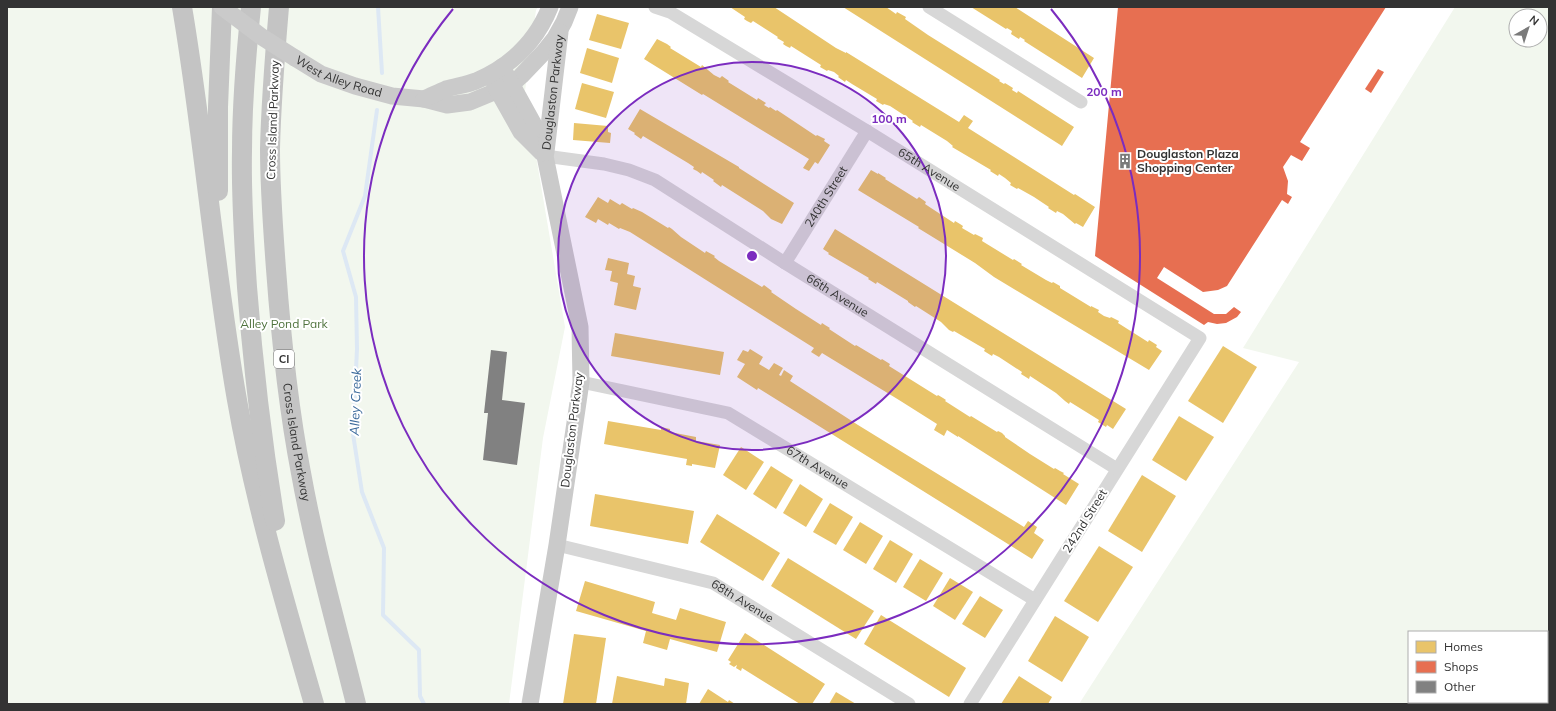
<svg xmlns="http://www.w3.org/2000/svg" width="1556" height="711" font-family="Mulish,sans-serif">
<rect width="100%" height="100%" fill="#fff"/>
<g fill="#f2f7ee" fill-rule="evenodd">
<path d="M7,7H538L536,10L525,91L565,327L543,438L509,704H7Z"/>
<path d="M1455,7H1549V704H1079L1299,362L1243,348ZM1516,16H1540V40H1516ZM1409,632H1547V702H1409Z"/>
</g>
<g fill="#e9c46a">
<path d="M730,7H774L836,48L846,53V52L959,122L964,115L973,121L968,128L1074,195L1075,194L1095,207L1083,227L1076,223L1075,224L1063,214L1057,211L1056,213L1048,208L1049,207L1034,197L1018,188L1017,189L1010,185L1011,183L1005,178L999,174L998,176L990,171L991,170L952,147L953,146L947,141L921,125L920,127L915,124L912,122L913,121L890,106L884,104L883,105L876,101L877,99L852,84L846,80L845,82L838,77L839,76L834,72L828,70L827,71L820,67L821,65L791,46L790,48L786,46L783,44L784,42L777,38L778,37L753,21L751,23L747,21L744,19L745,17Z"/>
<path d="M843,7H886L896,14L897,12L906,17L905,19L928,35L1000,80L999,81L1004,84L1005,83L1013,88L1012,90L1017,93L1018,91L1074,127L1062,146Z"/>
<path d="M971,7H1015L1094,58L1082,78L1024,41L1025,40L1020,37L1019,39L1011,34L1012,31L1007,28L1006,29Z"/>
<path d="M597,14L629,23L621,49L589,40Z"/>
<path d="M657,39L667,44L671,47L670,48L701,67L702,65L714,75L720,78L722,76L729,81L728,82L757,100L758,98L766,103L764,105L769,108L770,107L776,111L777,110L816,136L817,135L825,139L824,141L830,145L818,164L815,162L809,171L803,168L809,159L703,94L702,95L644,59Z"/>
<path d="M587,48L619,58L612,83L580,73Z"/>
<path d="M582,83L614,92L606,118L575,109Z"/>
<path d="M640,109L739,167V168L794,203L782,224L771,219L763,211L722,185L721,187L713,181L714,180L702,172L701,174L697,171L693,169L694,167L688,163L643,136L641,139L634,134L635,133L628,129Z"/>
<path d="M574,123L608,126V132L611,133L610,143L573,140Z"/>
<path d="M871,170L878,174V173L886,178L885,179L917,199L919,197L926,202L925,204L931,208L954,223L955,221L960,224L963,226L962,228L974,235L975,234L983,238L982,241L1013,260L1014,259L1022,264L1021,265L1046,280L1052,283L1053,282L1060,286V288L1091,307V306L1099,310L1098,312L1104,316L1110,318L1111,317L1119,321L1118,323L1148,342L1149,340L1157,345L1156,347L1162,351L1149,370L994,277L975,263L918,228L919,227L858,190Z"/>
<path d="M598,197L608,203L610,199L620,205L622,203L632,209L633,208L642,212L668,228L669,227L672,229L681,237L705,253L706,251L715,256L714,257L719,261L762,287L764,285L772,291L771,292L796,309L821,325L822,323L825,325L830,328L829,329L855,346L856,345L881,360L882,359L890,364L889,366L937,396L938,395L943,398L946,400L945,401L970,417L971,416L997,432L998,431L1002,433L1005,436V437L1030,454L1054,469L1055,468L1060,471L1064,473L1063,474L1079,484L1066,505L958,436V437L947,430L944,436L934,430L937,424L899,400L822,353L819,357L811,352L814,348L630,232L620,228L619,229L609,223L608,225L598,219L596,223L585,217Z"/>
<path d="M835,229L1126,409L1113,429L1107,425L1106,427L1098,422L1099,420L1070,402L1069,404L1065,401L1056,393L1030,376L1029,379L1021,374L1022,372L999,357L993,354L992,356L984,351L985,349L978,345L954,331L953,332L949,330L941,322L916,306L915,307L908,302V301L882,285L877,282L876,284L868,279L869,278L828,254L829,253L823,249Z"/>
<path d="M608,258L629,263L627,274L635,276L633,286L641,288L636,310L614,305L618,283L610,281L612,271L605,270Z"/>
<path d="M615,333L724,352L720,375L611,356Z"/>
<path d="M1223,346L1257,367L1223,423L1188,401Z"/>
<path d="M750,349L763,357L759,364L769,370L774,363L783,368L779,375L781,376L784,370L793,376L790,381L858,425L1024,527L1028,521L1037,527L1034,533L1044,540L1032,559L758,388L757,390L737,377L745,364L737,360L743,350L748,352Z"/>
<path d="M1179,416L1214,437L1186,481L1152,460Z"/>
<path d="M608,421L661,430V427L670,429V432L696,437V441L720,445L715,468L692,464V466L686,465L687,459L604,444Z"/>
<path d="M741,447L764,462L746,490L723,475Z"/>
<path d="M771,466L793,480L776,509L753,494Z"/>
<path d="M1142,475L1176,496L1142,552L1108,531Z"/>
<path d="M800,484L823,499L806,527L783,513Z"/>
<path d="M595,494L694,511L688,544L590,526Z"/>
<path d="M830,503L853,517L836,545L813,532Z"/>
<path d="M717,514L780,553L763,581L700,542Z"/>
<path d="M860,522L883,536L866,564L843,550Z"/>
<path d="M890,540L913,554L896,583L873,569Z"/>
<path d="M1099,546L1133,567L1098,622L1064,601Z"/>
<path d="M788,558L874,611L856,639L771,586Z"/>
<path d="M920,559L943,573L926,601L903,587Z"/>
<path d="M950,578L973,592L955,620L933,606Z"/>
<path d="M585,581L655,602L652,613L676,620L680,608L726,622L717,652L670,639L667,650L643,643L646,631L576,611Z"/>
<path d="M980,596L1003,610L985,638L962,624Z"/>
<path d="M881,615L966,668L949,697L864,644Z"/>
<path d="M1055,616L1089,637L1062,682L1028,661Z"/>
<path d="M745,633L825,684L812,704H800L742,668L741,671L736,668L737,665L734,667L729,664L731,662L728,660Z"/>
<path d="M574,634L606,638L596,704H563Z"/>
<path d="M617,676L664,686L665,678L689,683L686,704H612Z"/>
<path d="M1019,676L1052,697L1048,704H1001Z"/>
<path d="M708,689L728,702L729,700L735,704H699Z"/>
<path d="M836,692L856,704H829Z"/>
</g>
<g fill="#e76f51">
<path d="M1118,7H1386L1300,142L1310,148L1302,161L1291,155L1283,167L1288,181L1287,194L1292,197L1288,204L1282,200L1227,286L1218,290L1203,292L1164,267L1157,278L1214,314H1226L1234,307L1241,312L1237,317L1226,323L1217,324L1208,322L1204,325L1095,256Z"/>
<path d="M1378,69L1384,72L1371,93L1365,89Z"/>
</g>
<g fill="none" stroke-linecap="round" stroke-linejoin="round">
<g stroke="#dde8f4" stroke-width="4">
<path d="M378,7L382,73"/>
<path d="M377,110L365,196L343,251L356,297L357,349L353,434L362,492L384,548L383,615L419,650L420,696L424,704"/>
</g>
</g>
<path fill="#818181" d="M491,350L507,352L502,400L525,403L517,465L483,460L488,413H484Z"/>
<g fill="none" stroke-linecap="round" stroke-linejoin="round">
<g stroke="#d7d7d7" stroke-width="13">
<path id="s1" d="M655,7L670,12L867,131L1200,338L970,704"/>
<path d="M929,7L1081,102"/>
<path id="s2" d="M545,156L604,164L629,170L655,180L785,263L1117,469"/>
<path id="s3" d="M785,263L867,131"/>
<path id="s4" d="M581,382L728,413L1035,600"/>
<path id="s5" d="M557,545L713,583L909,704"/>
</g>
<g stroke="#cacaca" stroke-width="17">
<path id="s6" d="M295,58L321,74L355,86L392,96L424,99L447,105L470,102L511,85L521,76L543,53L555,38L564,22L570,7"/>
<path d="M502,67L533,123L545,156L580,327L581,382L557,545L530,704"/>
<path d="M494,82L498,91L521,132L542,153"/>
<path d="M424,99C431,96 439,92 446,89C456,86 466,85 476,81C511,66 536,42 550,7"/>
<path id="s7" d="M546,152L560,32"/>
</g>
<g stroke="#c4c4c4" stroke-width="20">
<path d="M182,7C204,137 214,269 237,400C255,503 285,603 314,704"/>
<path d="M251,7C246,55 242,103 242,151C241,197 244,242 247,287C253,365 262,443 275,521"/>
<path id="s8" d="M279,7C275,54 271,101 270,149C270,189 273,229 276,269C281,337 288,406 301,473C315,551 337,627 356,704"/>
<path d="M218,191V107L222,7"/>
</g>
<path stroke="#cacaca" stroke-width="17" d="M222,7L262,37L295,58"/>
</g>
<circle cx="752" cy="256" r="194" fill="#7b2cbf" fill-opacity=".12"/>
<g fill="none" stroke="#7b2cbf" stroke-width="2">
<circle cx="752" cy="256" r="194"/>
<path d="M1051 9A388 388 0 1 1 453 9"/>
</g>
<defs>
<g id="building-bare" transform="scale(1.2)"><path d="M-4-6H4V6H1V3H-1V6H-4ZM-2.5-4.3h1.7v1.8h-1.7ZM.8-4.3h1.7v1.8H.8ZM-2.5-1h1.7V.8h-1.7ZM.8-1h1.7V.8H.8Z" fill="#7a7a7a" stroke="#fff" stroke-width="2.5" paint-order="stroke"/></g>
</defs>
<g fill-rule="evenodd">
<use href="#building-bare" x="1125" y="161"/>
</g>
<g text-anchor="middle" stroke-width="4" stroke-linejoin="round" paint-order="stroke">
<rect fill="#fff" stroke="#707070" stroke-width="1" x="274" y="350" width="20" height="18" rx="3"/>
<g font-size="11" font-weight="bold" fill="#333">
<text x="284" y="363">CI</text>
</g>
<g font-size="12" fill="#333" stroke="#fff">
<text dy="4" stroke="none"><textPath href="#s6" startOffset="48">West Alley Road</textPath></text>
<text dy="4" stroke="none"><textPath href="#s7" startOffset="60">Douglaston Parkway</textPath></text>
<text transform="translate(273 120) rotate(-88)" y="4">Cross Island Parkway</text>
<text dy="4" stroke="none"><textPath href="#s1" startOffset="319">65th Avenue</textPath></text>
<text dy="4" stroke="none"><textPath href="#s3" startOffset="78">240th Street</textPath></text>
<text dy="4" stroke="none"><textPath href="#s2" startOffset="329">66th Avenue</textPath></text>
<text transform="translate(572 430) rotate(-83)" y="4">Douglaston Parkway</text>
<text dy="4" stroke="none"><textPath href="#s8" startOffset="437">Cross Island Parkway</textPath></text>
<text dy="4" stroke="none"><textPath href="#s4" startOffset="255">67th Avenue</textPath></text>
<text transform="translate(1085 521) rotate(-58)" y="4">242nd Street</text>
<text dy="4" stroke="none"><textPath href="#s5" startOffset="195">68th Avenue</textPath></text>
</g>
<g font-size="12" font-weight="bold" fill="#333" stroke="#fff" text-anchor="start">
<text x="1137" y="158">Douglaston Plaza<tspan x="1137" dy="14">Shopping Center</tspan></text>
</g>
<g font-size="12" fill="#4f723d" stroke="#fff">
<text x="284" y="328">Alley Pond Park</text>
</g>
<g font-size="13" font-style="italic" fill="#3b6a9b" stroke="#fff">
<text transform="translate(355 402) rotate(-88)" y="5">Alley Creek</text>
</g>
</g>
<circle cx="752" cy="256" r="6" fill="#7b2cbf" stroke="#fff" stroke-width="2"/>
<g font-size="12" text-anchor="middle" font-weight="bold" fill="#7b2cbf" stroke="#fff" stroke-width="4" stroke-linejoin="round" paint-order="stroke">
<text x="1104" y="96">200 m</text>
<text x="889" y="123">100 m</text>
</g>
<rect width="1556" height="711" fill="none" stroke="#333333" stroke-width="16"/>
<rect x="1408" y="631" width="140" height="72" fill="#ffffff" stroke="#adadad"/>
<rect x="1416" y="641" width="20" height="12" fill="#e9c46a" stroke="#adadad"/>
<text x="1444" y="651" font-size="12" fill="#333333">Homes</text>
<rect x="1416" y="661" width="20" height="12" fill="#e76f51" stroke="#adadad"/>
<text x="1444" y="671" font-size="12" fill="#333333">Shops</text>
<rect x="1416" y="681" width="20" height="12" fill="#818181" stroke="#adadad"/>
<text x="1444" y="691" font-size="12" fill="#333333">Other</text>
<g transform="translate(1528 28) rotate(39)"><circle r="19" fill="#ffffff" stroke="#adadad"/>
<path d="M0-3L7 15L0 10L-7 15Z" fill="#7a7a7a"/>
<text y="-6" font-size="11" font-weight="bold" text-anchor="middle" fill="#333333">N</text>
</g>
</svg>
